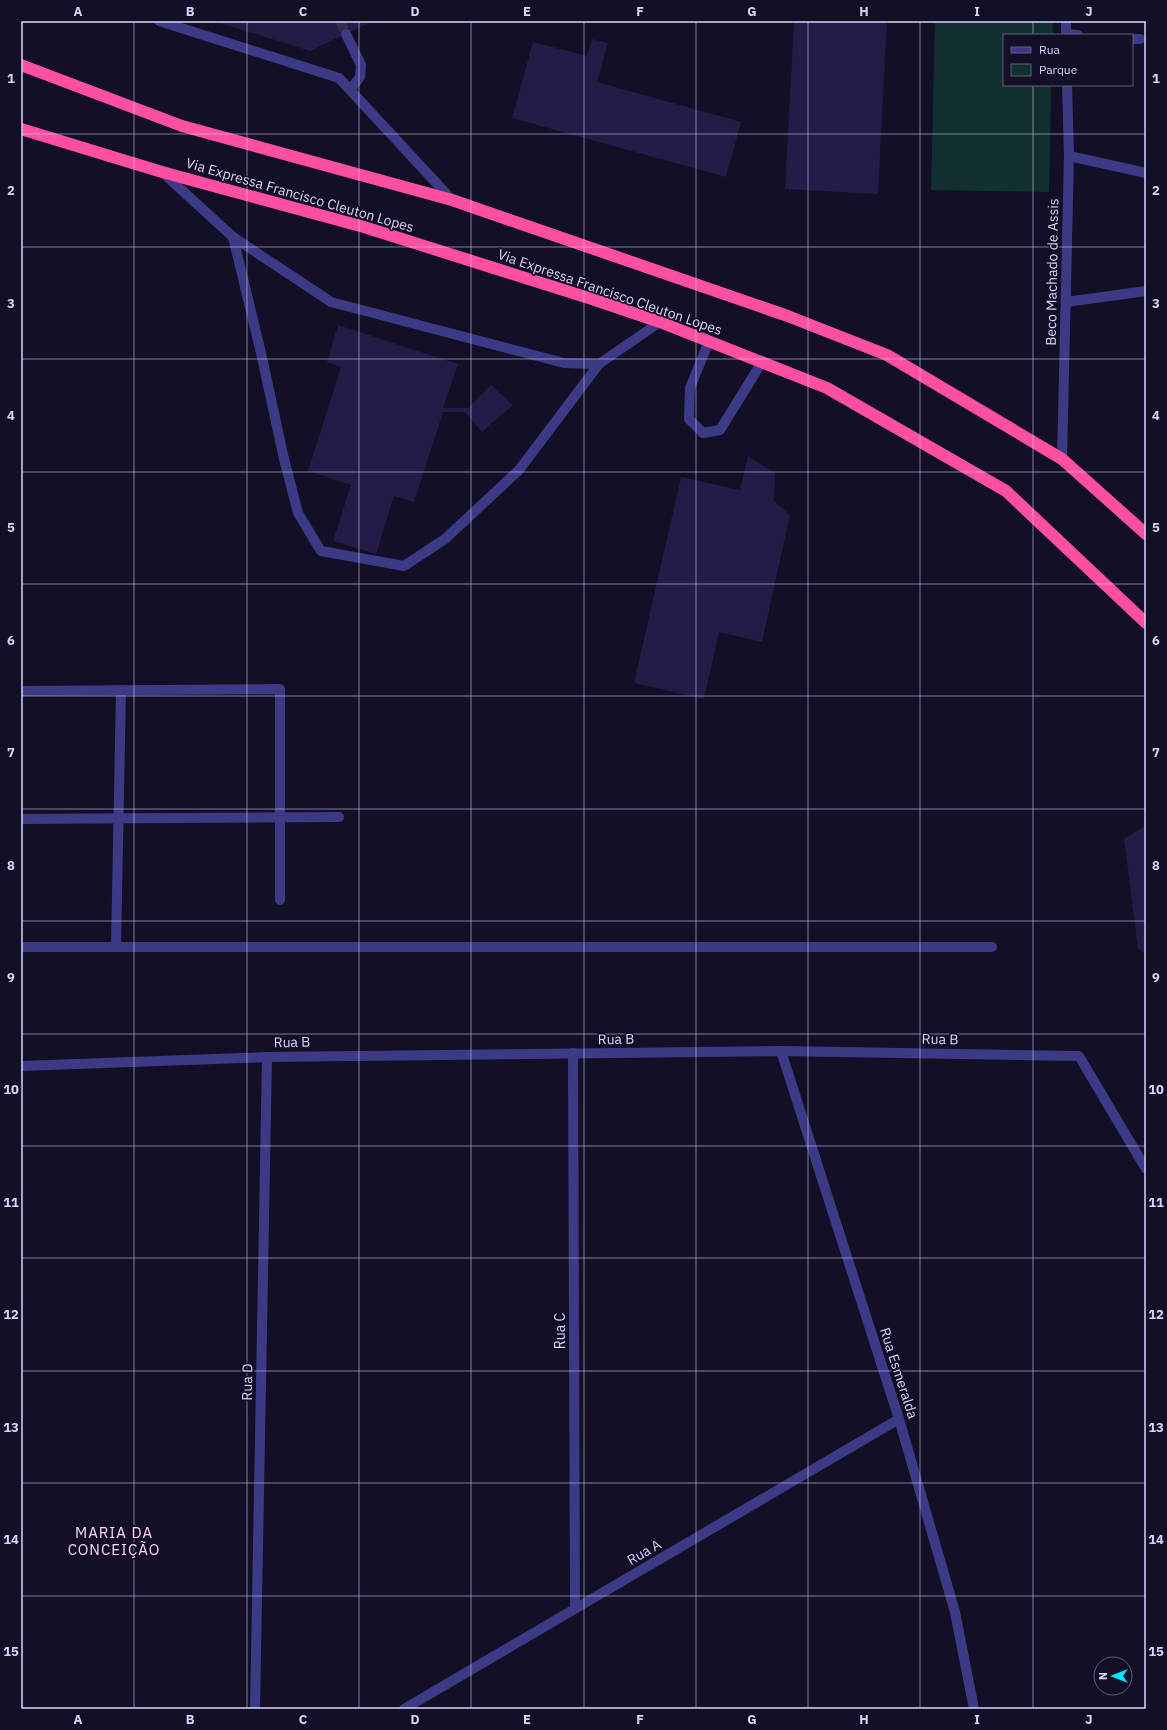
<svg xmlns="http://www.w3.org/2000/svg" width="1167" height="1730" font-family="'IBM Plex Sans',sans-serif">
<rect width="100%" height="100%" fill="#130f26"/>
<path fill="#12302f" d="M935,21H1053V35H1004V85H1051L1049,192L931,190Z"/>
<g fill="#241b47">
<path d="M214,21H373L310,51Z"/>
<path d="M794,21H887L878,194L785,189Z"/>
<path d="M592,39L608,43L597,82L741,122L726,177L512,118L533,42L587,56Z"/>
<path d="M338,325L458,364L443,408H468L491,385L513,405L482,432L465,412H443L414,502L394,496L376,554L333,541L351,485L308,471L341,367L327,362Z"/>
<path d="M748,456L775,473L774,501L790,515L762,642L719,632L704,699L634,683L681,477L740,490Z"/>
<path d="M1146,825V955L1138,948L1124,839Z"/>
</g>
<g fill="none" stroke-linecap="round" stroke-linejoin="round">
<path stroke="#312d47" stroke-width="10" stroke-dasharray="10 5" stroke-linecap="butt" d="M340,21L346,34"/>
<g stroke="#3d3a85" stroke-width="10">
<path d="M159,21L339,78L452,200"/>
<path d="M346,34L361,65L360,77L351,89"/>
<path d="M1066,34L1078,35"/>
<path d="M1066,35V21"/>
<path d="M1132,39H1140"/>
<path d="M1069,156L1146,173"/>
<path d="M162,172L233,237L331,302L564,363L599,364L660,322"/>
<path d="M233,237L261,353L284,459L298,513L321,551L404,566L445,539L519,470L599,364"/>
<path d="M1066,302L1146,291"/>
<path d="M709,341L690,388L689,419L703,433L720,430L762,362"/>
<path d="M1062,459L1069,156L1067,85"/>
<path d="M21,691L280,689V900"/>
<path d="M21,819L339,817"/>
<path d="M21,947H992"/>
<path d="M116,947L121,690"/>
<path d="M781,1051L899,1419L955,1612L974,1709"/>
<path d="M573,1053L575,1609"/>
<path d="M21,1066L267,1057L781,1051L1079,1056L1146,1169"/>
<path d="M255,1709L267,1057"/>
<path d="M404,1709L899,1419"/>
</g>
<g stroke="#ff4fa3" stroke-width="12">
<path d="M21,65L182,126L452,200L785,315L887,355L1062,459L1146,534"/>
<path d="M21,129L162,172L364,227L592,299L660,322L827,388L1006,491L1146,623"/>
</g>
</g>
<path fill="none" stroke="#d9d4ff" stroke-width="1" stroke-opacity="0.55" d="M134,21V1709M247,21V1709M359,21V1709M471,21V1709M584,21V1709M696,21V1709M808,21V1709M920,21V1709M1033,21V35M1033,85V1709M21,134H1146M21,247H1146M21,359H1146M21,472H1146M21,584H1146M21,696H1146M21,809H1146M21,921H1146M21,1034H1146M21,1146H1146M21,1258H1146M21,1371H1146M21,1483H1146M21,1596H1146"/>
<g text-anchor="middle" stroke-width="3.5" stroke-linejoin="round" paint-order="stroke">
<g font-size="14" fill="#d9d4ff" stroke="#130f26">
<text transform="translate(300 195) rotate(16)" y="5">Via Expressa Francisco Cleuton Lopes</text>
<text transform="translate(1052 272) rotate(-89)" y="5">Beco Machado de Assis</text>
<text transform="translate(610 292) rotate(19)" y="5">Via Expressa Francisco Cleuton Lopes</text>
<text transform="translate(616 1039) rotate(-1)" y="5">Rua B</text>
<text transform="translate(940 1039) rotate(1)" y="5">Rua B</text>
<text transform="translate(292 1042) rotate(-1)" y="5">Rua B</text>
<text transform="translate(560 1331) rotate(-90)" y="5">Rua C</text>
<text transform="translate(899 1373) rotate(72)" y="5">Rua Esmeralda</text>
<text transform="translate(247 1382) rotate(-89)" y="5">Rua D</text>
<text transform="translate(644 1552) rotate(-30)" y="5">Rua A</text>
</g>
<g font-size="15" letter-spacing="1" fill="#ffd6f0" stroke="#130f26">
<text x="114" y="1538">MARIA DA<tspan x="114" dy="17">CONCEIÇÃO</tspan></text>
</g>
</g>
<rect width="1167" height="1730" fill="none" stroke="#130f26" stroke-width="44"/>
<rect x="1003" y="34" width="130" height="52" fill="#130f26" stroke="#625e7d"/>
<rect x="1011" y="47" width="20" height="6" fill="#3d3a85" stroke="#625e7d"/>
<text x="1039" y="54" font-size="12" fill="#d9d4ff">Rua</text>
<rect x="1011" y="64" width="20" height="12" fill="#12302f" stroke="#625e7d"/>
<text x="1039" y="74" font-size="12" fill="#d9d4ff">Parque</text>
<g transform="translate(1113 1676) rotate(270)"><circle r="19" fill="#130f26" stroke="#625e7d"/>
<path d="M0-3L7 15L0 10L-7 15Z" fill="#00e5ff"/>
<text y="-6" font-size="11" font-weight="bold" text-anchor="middle" fill="#d9d4ff">N</text>
</g>
<rect x="22" y="22" width="1123" height="1686" fill="none" stroke="#d9d4ff" stroke-width="1.5"/>
<g font-size="13" text-anchor="middle" font-weight="bold" fill="#d9d4ff">
<text x="78" y="16">A</text>
<text x="190" y="16">B</text>
<text x="303" y="16">C</text>
<text x="415" y="16">D</text>
<text x="527" y="16">E</text>
<text x="640" y="16">F</text>
<text x="752" y="16">G</text>
<text x="864" y="16">H</text>
<text x="977" y="16">I</text>
<text x="1089" y="16">J</text>
<text x="11" y="83">1</text>
<text x="1156" y="83">1</text>
<text x="11" y="195">2</text>
<text x="1156" y="195">2</text>
<text x="11" y="308">3</text>
<text x="1156" y="308">3</text>
<text x="11" y="420">4</text>
<text x="1156" y="420">4</text>
<text x="11" y="532">5</text>
<text x="1156" y="532">5</text>
<text x="11" y="645">6</text>
<text x="1156" y="645">6</text>
<text x="11" y="757">7</text>
<text x="1156" y="757">7</text>
<text x="11" y="870">8</text>
<text x="1156" y="870">8</text>
<text x="11" y="982">9</text>
<text x="1156" y="982">9</text>
<text x="11" y="1094">10</text>
<text x="1156" y="1094">10</text>
<text x="11" y="1207">11</text>
<text x="1156" y="1207">11</text>
<text x="11" y="1319">12</text>
<text x="1156" y="1319">12</text>
<text x="11" y="1432">13</text>
<text x="1156" y="1432">13</text>
<text x="11" y="1544">14</text>
<text x="1156" y="1544">14</text>
<text x="11" y="1656">15</text>
<text x="1156" y="1656">15</text>
<text x="78" y="1724">A</text>
<text x="190" y="1724">B</text>
<text x="303" y="1724">C</text>
<text x="415" y="1724">D</text>
<text x="527" y="1724">E</text>
<text x="640" y="1724">F</text>
<text x="752" y="1724">G</text>
<text x="864" y="1724">H</text>
<text x="977" y="1724">I</text>
<text x="1089" y="1724">J</text>
</g>
</svg>
